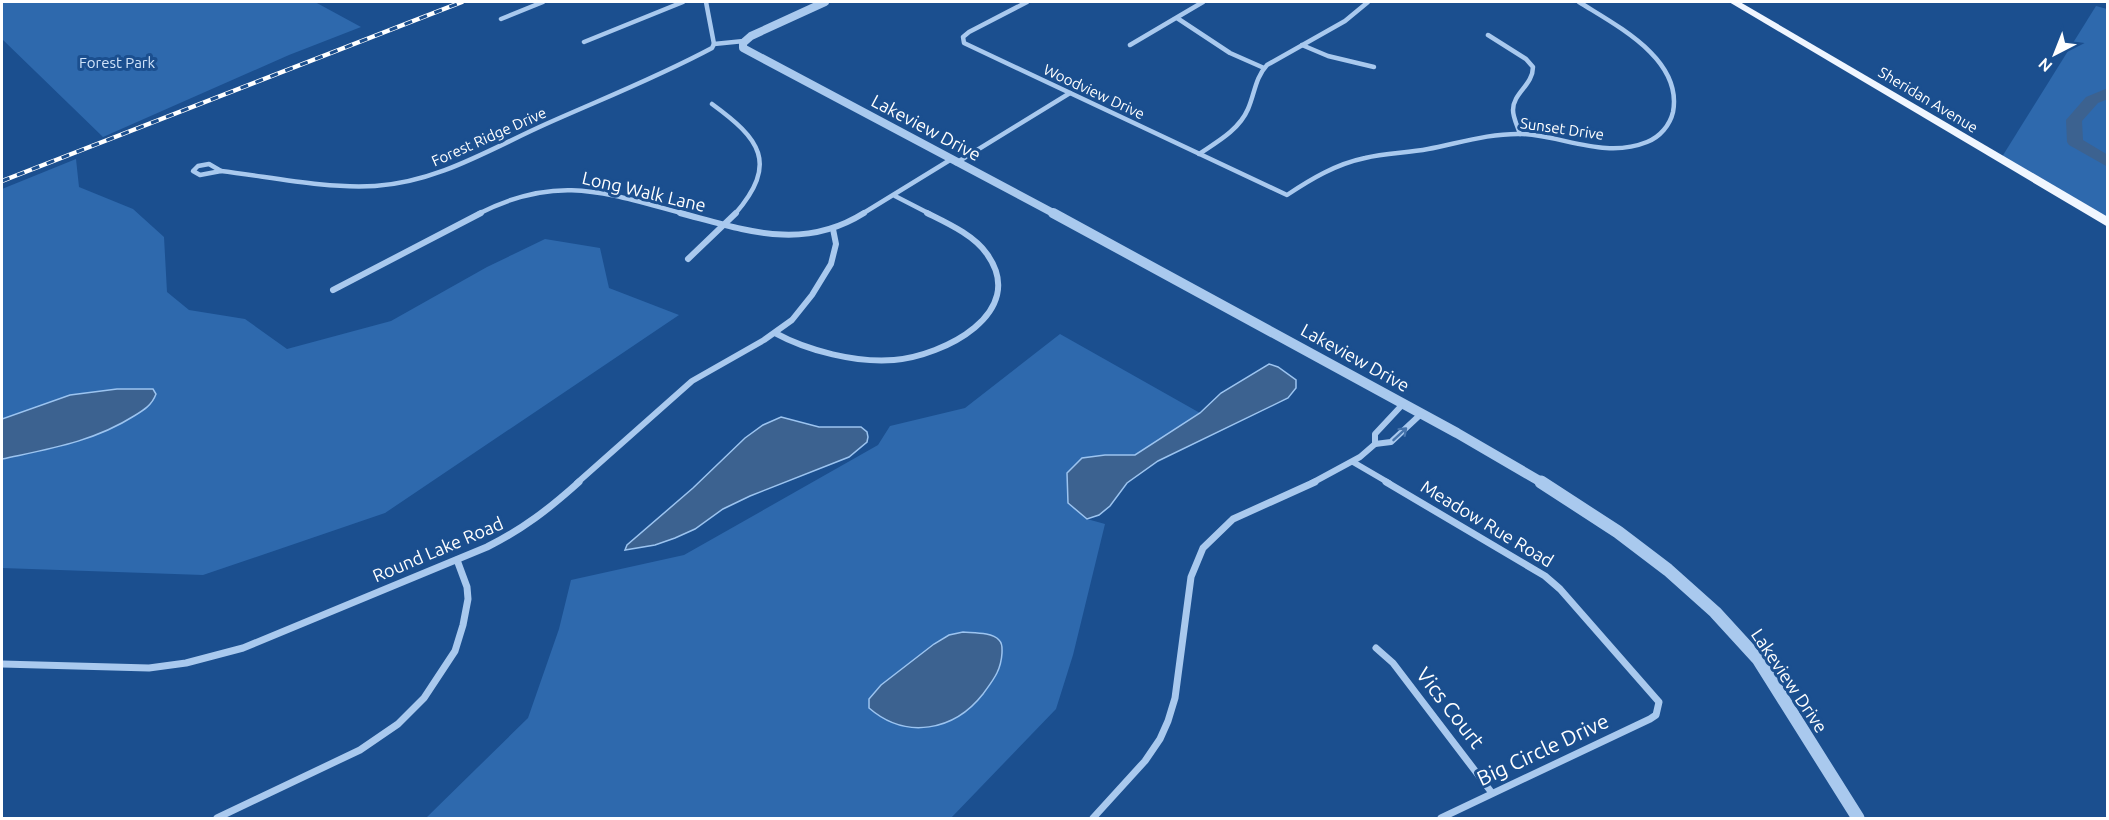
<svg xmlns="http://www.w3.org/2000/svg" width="2109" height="820" font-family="Ubuntu,sans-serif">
<rect width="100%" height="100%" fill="#1b4f8f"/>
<g fill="#2e69ad">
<path d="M2,2H315L361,27L289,55L103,137L2,39Z"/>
<path d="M2096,6L2107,9V223L2000,160Z"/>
<path d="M76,159L79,187L133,209L164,237L167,292L189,310L245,319L287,349L391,321L487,267L545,239L600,248L609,288L679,315L385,513L203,575L2,568V189Z"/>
<path d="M1060,334L1200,413L1135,455H1105L1087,519L1105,524L1073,655L1056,709L951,818H426L528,718L559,629L571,580L684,555L878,445L890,426L965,408Z"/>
</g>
<g fill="#3c6290" stroke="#9cc4f0" stroke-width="1.5">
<path d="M1269,364L1278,367L1296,380V388L1288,398L1158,461L1127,483L1110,506L1099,515L1087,519L1068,503L1067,473L1082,458L1105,455H1135L1200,413L1221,393Z"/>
<path d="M117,389H153L156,394C152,405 144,410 134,416C93,442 48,449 2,459V419L70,395Z"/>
<path d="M781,417L819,427H861L867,432L868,437L867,442L849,457L750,496L723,509L695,529L675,538L655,545L625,550L627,545L693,488L745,438L763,425Z"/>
<path d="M963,632C973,633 992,632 999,640C1003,644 1002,648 1002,653C1001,671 993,680 983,694C954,731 906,740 869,708V699L881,685L934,644L949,635Z"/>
</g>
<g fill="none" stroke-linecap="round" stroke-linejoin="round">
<path fill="#3c6290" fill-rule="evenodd" d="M2108,88V99L2098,103L2082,121L2083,140L2108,155V167L2069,145L2067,142L2066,120L2086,97Z"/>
<g stroke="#a9c9ee" stroke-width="4.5">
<path d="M706,2L714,44"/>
<path d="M1027,2L969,32L963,37L964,43L1287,195C1311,179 1336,164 1365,158C1385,153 1407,153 1428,149C1459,143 1490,133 1522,134C1564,136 1605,159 1647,142C1660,137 1670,125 1673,112C1683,59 1617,26 1579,2"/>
<path d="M1177,18L1230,53L1264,68"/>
<path d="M501,19L543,2"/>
<path d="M1488,35L1526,59L1533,67C1533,85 1513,93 1513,110C1513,118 1518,127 1520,134"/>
<path d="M584,42L683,2"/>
<path d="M714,44L744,41"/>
<path d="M1130,45L1203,2"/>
<path d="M1302,45L1328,56L1374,67"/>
<path d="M712,104C760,139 779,163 735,214"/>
<path d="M1199,154C1217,142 1239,130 1248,109C1255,93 1255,78 1267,65L1345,21L1368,2"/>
<path d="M956,163L1070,93"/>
<path d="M209,164L221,171L200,175L193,171L198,166Z"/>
<path d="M221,171C271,177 325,189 375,186C438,182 490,149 546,124C602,99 658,77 712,48L714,44"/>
<path d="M895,196L930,214"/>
<path d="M478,214C558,173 605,193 685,214"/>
<path d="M862,214L950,160"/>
</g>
<g stroke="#a9c9ee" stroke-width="6">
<path d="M680,213C745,230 802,252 864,213"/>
<path d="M688,259L736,213"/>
<path d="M333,290L481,213"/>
<path d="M775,333C808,351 856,363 894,360C943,356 1029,313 987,254C974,235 947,223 927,213"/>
<path d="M1375,444V434L1403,404"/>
<path d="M1353,462L1389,483"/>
<path d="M577,483L692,381L764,340L792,320L812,295L831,264L836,244L833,229"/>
<path d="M1312,483L1360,457L1375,444L1391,442L1421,414"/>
</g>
<g stroke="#a9c9ee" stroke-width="7">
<path d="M1386,482L1545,576L1560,589L1659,702L1656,715L1650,719L1441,818"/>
<path d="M1376,648L1393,663L1492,793"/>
<path d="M2,664L149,668L186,663L243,648L487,547C523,529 549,509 579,482"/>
<path d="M217,818L360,750L398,724L424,698L455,651L463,625L468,599L467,587L457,560"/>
<path d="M1093,818L1145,761L1160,739L1168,721L1175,698L1191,577L1203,548L1233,519L1315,482"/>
</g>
<path stroke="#a9c9ee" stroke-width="8" d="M825,2L751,36L743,43V48L1055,214"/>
<path stroke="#a9c9ee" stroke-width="10" d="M1053,213L1457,433L1543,483"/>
<path stroke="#a9c9ee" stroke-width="13" d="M1541,482L1618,532L1668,570L1715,612L1758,659L1858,818"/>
<path fill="#f0f6ff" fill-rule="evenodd" d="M1729,2H1740L2108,217V227Z"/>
<g stroke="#fff" stroke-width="4.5">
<path id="rail" d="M2,181L462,2"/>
</g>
<use href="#rail" stroke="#1b4f8f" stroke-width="3" stroke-dasharray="8" stroke-linecap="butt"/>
</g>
<defs><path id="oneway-shaft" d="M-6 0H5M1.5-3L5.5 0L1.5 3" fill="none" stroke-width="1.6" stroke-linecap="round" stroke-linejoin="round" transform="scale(1.5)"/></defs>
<use stroke="#4674ac" href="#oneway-shaft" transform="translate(1400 434) rotate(-43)"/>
<g text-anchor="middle" stroke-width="6" stroke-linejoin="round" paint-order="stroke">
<g font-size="15" fill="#cfe3fa" stroke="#1b4f8f">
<text x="117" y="68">Forest Park</text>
</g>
<g font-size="15" fill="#fff" stroke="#1b4f8f">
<text transform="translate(1094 92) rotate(25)" y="5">Woodview Drive</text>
<text transform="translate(1928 100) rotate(31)" y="5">Sheridan Avenue</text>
<text transform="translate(1562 129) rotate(8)" y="5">Sunset Drive</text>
<text transform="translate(489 137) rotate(-24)" y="5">Forest Ridge Drive</text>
</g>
<g font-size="18" fill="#fff" stroke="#1b4f8f">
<text transform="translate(926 128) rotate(28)" y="6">Lakeview Drive</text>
<text transform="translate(644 192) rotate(13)" y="6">Long Walk Lane</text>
<text transform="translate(1355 358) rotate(29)" y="6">Lakeview Drive</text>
<text transform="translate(1487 524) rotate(31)" y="6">Meadow Rue Road</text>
<text transform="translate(438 550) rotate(-23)" y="6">Round Lake Road</text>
<text transform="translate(1789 681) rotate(56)" y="6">Lakeview Drive</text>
</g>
<g font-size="21" fill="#fff" stroke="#1b4f8f">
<text transform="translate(1450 708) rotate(52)" y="7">Vics Court</text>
<text transform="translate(1543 750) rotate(-25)" y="7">Big Circle Drive</text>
</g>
</g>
<rect width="2109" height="820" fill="none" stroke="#ffffff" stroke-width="6"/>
<g transform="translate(2055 54) rotate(222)" stroke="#1b4f8f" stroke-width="4.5" paint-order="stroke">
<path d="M0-4.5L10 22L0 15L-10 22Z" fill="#ffffff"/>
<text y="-9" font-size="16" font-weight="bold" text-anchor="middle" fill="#ffffff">N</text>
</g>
</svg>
